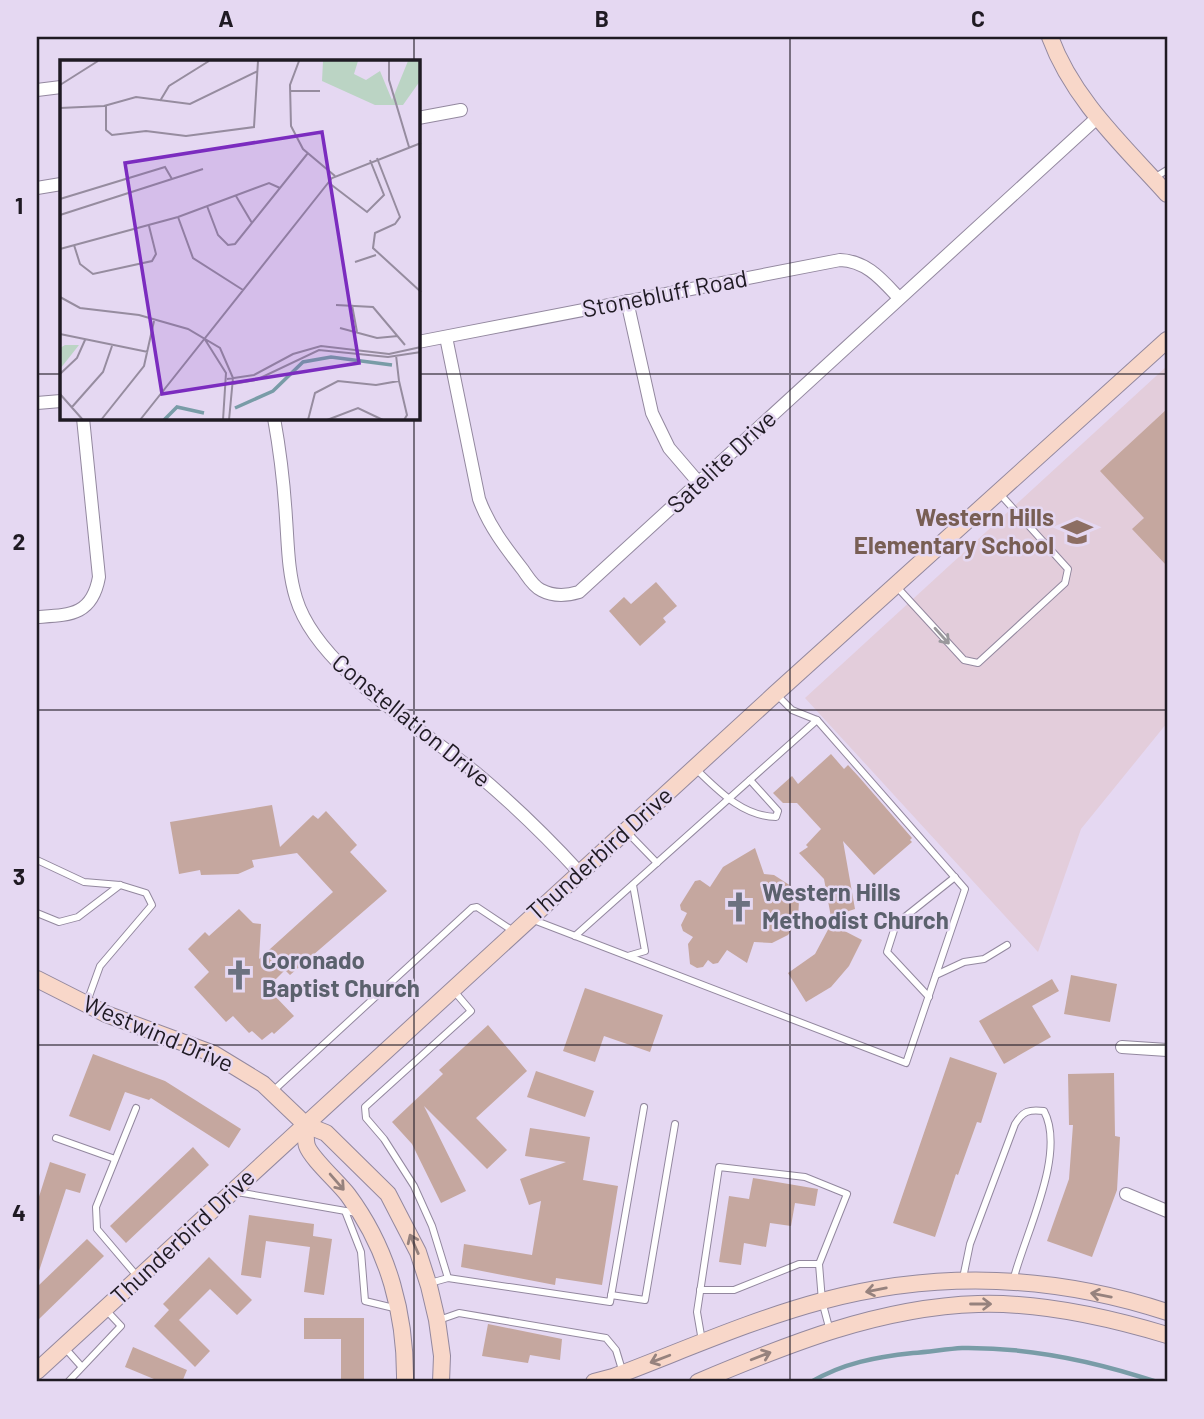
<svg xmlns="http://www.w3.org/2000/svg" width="1204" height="1419" font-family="Barlow,sans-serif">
<rect width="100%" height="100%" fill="#e5d8f2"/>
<path fill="#e3cddb" d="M1167,366V723L1081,829L1038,952L805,698Z"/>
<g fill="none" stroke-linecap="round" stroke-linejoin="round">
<path stroke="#799ca7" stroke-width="4.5" d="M811,1382C843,1363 876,1357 913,1353C929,1352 946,1349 962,1348C1029,1347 1094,1361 1157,1382"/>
</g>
<g fill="#c5a79f">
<path d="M1167,409V566L1132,529L1144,518L1100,471Z"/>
<path d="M656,582L677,606L663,618L666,622L640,646L609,611L624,597L631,604Z"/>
<path d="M831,754L844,769L848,765L859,777L912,838L910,840L912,842L874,875L843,841L855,909L831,917L824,879L799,853L808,847L806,845L821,829L797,803H783L773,793L792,776L798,784Z"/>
<path d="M272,805L280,847L313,815L318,819L326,811L357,845L350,852L387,891L290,975L285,970L269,986L275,992L274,995L294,1016L274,1034L272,1032L262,1040L252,1031L249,1033L233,1016L226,1022L194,987L209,972L188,949L205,932L209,936L239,909L253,923L261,924L259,959L333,892L297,853L252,860L254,867L238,874L201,875L200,870L179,874L170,822Z"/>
<path d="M755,848L764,874L774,875L791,886L799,901L798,920L788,935L772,943L754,942L747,963L727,950L718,963L713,964L708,960L703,967L697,968L690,964L688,944L693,937L683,931L681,925L687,913L681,910L680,905L695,881L700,880L710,887L723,867Z"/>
<path d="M831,924L862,940L849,966L831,987L806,1002L788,973L815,954Z"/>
<path d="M1071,975L1117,984L1110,1022L1064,1014Z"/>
<path d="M1052,979L1059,991L1032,1006L1051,1037L1004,1064L979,1021Z"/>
<path d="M585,988L663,1015L650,1052L604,1036L595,1062L563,1051Z"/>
<path d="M488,1025L527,1071L476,1118L507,1150L487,1169L424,1106L466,1191L441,1203L412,1144L392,1122L443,1074L439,1070Z"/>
<path d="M93,1054L165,1081L241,1129L229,1148L151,1098L149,1100L125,1092L110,1131L69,1116Z"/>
<path d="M950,1057L997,1073L981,1123L977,1122L958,1175L956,1174L935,1237L893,1223Z"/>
<path d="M536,1071L594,1091L585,1117L527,1097Z"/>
<path d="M1114,1073L1115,1136L1120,1137L1117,1190L1092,1257L1047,1241L1069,1179L1073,1125H1069L1068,1074Z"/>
<path d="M530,1128L590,1137L583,1180L618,1186L602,1285L556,1278L555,1285L461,1267L464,1244L532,1255L541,1201L529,1205L520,1179L566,1162L525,1156Z"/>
<path d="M193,1147L209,1165L126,1243L110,1226Z"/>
<path d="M50,1162L86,1174L80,1193L66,1189L39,1271H37V1203Z"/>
<path d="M753,1178L818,1189L815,1206L795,1203L791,1226L770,1223L766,1247L744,1243L741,1265L719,1262L729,1196L749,1199Z"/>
<path d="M249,1215L314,1224L313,1236L332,1239L324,1295L304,1292L310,1247L266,1241L261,1278L241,1275Z"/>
<path d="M87,1239L104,1256L37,1321V1287Z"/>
<path d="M209,1257L252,1300L237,1315L210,1289L179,1320L210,1351L195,1367L154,1326L169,1310L163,1304Z"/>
<path d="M304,1318H364V1382H341V1339H304Z"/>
<path d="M488,1324L562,1339L560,1360L530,1355L528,1363L482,1356Z"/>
<path d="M133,1347L187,1370L182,1382H161L125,1367Z"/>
</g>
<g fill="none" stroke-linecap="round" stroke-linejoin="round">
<g stroke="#93889f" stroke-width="8">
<g id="lane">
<path d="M1154,178L1167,170"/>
<path d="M896,586L964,660L978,663L1065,583L1068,569L1000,494"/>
<path d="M696,769C719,791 742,816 776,817L778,811L750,780"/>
<path d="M627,832L657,863"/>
<path d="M37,860L84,882L120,885L146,893L152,905L100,966L87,1002"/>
<path d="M37,913L59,922L78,917L120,885"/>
<path d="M531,919L906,1063L965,889L817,720L792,710L776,694"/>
<path d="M575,936L817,720"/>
<path d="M628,956L645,951L633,885"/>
<path d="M936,975L964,962L984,959L1007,945"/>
<path d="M929,997L887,952L896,924L955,877"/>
<path d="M273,1091L472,908L477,907L513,931"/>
<path d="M136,1108L96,1207L97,1229L137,1276"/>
<path d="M56,1138L115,1159"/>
<path d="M237,1192L357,1213"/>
<path d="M345,1211L361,1252L365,1301L398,1309"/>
<path d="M448,1278L432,1226L414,1186L384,1139L366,1118L365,1107L471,1011L454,991"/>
<path d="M963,1278L970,1244L1015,1124C1023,1111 1029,1109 1044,1111C1067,1154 1024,1236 1013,1281"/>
<path d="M430,1283L448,1278L610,1302L644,1107"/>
<path d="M700,1290H734L799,1264H819"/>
<path d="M611,1295L645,1300L675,1124"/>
<path d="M439,1320L459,1313L606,1338L616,1350L623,1373"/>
<path d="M702,1341L697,1312L719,1167L805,1177L847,1194L819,1264L822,1301L830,1331"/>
<path d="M65,1348L81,1366"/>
<path d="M68,1382L121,1326L106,1310"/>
</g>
</g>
<g stroke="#93889f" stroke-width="14">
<g id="street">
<path d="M37,90L61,87"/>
<path d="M418,118L461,110"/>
<path d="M37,188L61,184"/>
<path d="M627,301L652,413L669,448L699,483"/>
<path d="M446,337L479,499C489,526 505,547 523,570C528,577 533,586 541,590C554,597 566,596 579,592L1098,117"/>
<path d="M418,342L840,260C867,261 882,280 899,298"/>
<path d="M37,403L61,401"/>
<path d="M274,418C280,451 284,485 286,518C288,545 288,572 296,598C317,668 420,727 476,773C513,804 547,837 580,873"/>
<path d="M37,617C69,615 92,616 99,577L83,418"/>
<path d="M1122,1047L1167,1050"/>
<path d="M1126,1194L1167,1211"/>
</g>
</g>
<g stroke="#93889f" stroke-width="18">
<g id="secondary">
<path d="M1050,37C1073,100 1124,146 1167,194"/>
<path d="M37,979L106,1014L214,1054L237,1068L263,1084L306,1125L326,1133L388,1194L418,1252L429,1286L437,1320L442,1356L441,1382"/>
<path d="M306,1125C306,1131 305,1140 307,1146C311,1158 339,1183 348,1195C389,1250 406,1316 405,1382"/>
<path d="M37,1371L775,694L1167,340"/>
<path d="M594,1382L613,1377C682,1351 751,1320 822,1301C938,1270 1054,1275 1167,1312"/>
<path d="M698,1382C788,1344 880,1307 978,1304C1041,1302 1107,1317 1167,1335"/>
</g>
</g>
<use href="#lane" stroke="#fff" stroke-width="6"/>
<use href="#street" stroke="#fff" stroke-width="12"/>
<use href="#secondary" stroke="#f8d7c9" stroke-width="16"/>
</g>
<defs><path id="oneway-shaft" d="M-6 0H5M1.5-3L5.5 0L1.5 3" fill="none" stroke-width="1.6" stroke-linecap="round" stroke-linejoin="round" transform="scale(1.75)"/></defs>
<use stroke="#9a989c" href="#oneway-shaft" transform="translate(942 636) rotate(48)"/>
<g stroke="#96827e">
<use href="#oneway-shaft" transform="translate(337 1182) rotate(49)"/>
<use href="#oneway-shaft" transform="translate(414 1244) rotate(-114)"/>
<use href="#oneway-shaft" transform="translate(876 1290) rotate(169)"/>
<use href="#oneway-shaft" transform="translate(1101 1295) rotate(-169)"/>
<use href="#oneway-shaft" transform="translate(981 1304)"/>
<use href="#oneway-shaft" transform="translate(761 1356) rotate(-21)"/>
<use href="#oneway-shaft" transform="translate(660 1359) rotate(159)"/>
</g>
<path fill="none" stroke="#1f1a23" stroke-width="2" stroke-opacity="0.55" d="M414,37V61M790,37V1382M37,374H61M418,374H1167M414,418V1382M37,710H1167M37,1045H1167"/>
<defs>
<g id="school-bare" transform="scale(2.415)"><path d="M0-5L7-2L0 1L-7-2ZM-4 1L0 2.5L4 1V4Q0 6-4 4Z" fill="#8d6e63" stroke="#e5d8f2" stroke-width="2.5" paint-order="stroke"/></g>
<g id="church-bare" transform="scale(2.415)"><path d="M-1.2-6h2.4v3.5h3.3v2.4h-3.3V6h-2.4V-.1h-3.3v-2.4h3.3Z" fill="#6b7280" stroke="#e5d8f2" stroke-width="2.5" paint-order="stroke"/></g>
</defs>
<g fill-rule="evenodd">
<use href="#school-bare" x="1077" y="532"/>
<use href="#church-bare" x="739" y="907"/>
<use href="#church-bare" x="239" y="975"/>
</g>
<g text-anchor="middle" stroke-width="5" stroke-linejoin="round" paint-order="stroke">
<g font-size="24" fill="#1f1a23" stroke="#e5d8f2">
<text transform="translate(665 294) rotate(-11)" y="8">Stonebluff Road</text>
<text transform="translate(722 462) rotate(-43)" y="8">Satelite Drive</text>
<text transform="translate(411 721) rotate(39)" y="8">Constellation Drive</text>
<text transform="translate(600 854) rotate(-42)" y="8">Thunderbird Drive</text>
<text transform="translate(158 1034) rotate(23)" y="8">Westwind Drive</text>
<text transform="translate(183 1237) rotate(-43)" y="8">Thunderbird Drive</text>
</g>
<g font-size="24" font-weight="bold" fill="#785e54" stroke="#e5d8f2" text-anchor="end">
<text x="1054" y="526">Western Hills<tspan x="1054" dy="28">Elementary School</tspan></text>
</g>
<g font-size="24" font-weight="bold" fill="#5b616d" stroke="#e5d8f2" text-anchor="start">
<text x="762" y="901">Western Hills<tspan x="762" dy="28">Methodist Church</tspan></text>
<text x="262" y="969">Coronado<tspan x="262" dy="28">Baptist Church</tspan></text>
</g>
</g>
<g transform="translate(60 60)">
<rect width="360" height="360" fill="#e5d8f2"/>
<path d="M263,1H298L294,14L306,20L320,11L332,40L348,1H360V21L343,45H315L262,21ZM5,285H19L0,309V288Z" fill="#bbd4c4"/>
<path fill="none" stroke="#799ca7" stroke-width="3.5" d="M175,348L213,331L243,302L271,297L332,305M104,360L117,347L144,353"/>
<path fill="none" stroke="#968c9f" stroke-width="2" d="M239,1L230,25L231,66L243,89L275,116M329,1V20L349,87M0,25L38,1M231,31H260M100,41L109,26L149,1M46,46V70L52,75L86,71L126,76L194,67L198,1M0,48L44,46L76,37L130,44L198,11M317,98L340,157L335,164L315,173L313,188L361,232M269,123L307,152L324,135L310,100M176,136L192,163M0,139L105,107L112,119M147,146L158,175L168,185L175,184L248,93M0,155L143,109M118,157L133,198L183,230M14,185L20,204L33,214L92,201L96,194L89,166M0,189L118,157L209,123L220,128M295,202L316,195M0,237L20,248L79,255L128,269L160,288L173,318L169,360M276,245L313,247L345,285M292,245L297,272M280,268L317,278L338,276M0,274L88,292M144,278L166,313L163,360M336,295L339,321M0,314L17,298L25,280M167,319L194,315L233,294L261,286L329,294L361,287M173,324L196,320L259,290L328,297L361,292M0,334L23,360M12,347L43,312L52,286M41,360L84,306L94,261M80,360L272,118L361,83M248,360L255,333L278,321L316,325L339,321L347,355L344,360M267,360L298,348L323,360"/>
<path fill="#7b2cbf" fill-opacity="0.15" stroke="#7b2cbf" stroke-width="3.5" d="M262,72L299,303L102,334L65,103Z"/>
<rect width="360" height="360" fill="none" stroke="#1f1a23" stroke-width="3.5"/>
</g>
<rect width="1204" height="1419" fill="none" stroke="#e5d8f2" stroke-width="77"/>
<rect x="38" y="38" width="1128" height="1342" fill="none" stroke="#1f1a23" stroke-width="2.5"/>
<g font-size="23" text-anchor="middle" font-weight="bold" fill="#1f1a23">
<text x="226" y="27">A</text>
<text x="602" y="27">B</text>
<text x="978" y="27">C</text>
<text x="19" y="214">1</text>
<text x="19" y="550">2</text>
<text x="19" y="885">3</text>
<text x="19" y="1221">4</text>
</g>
</svg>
